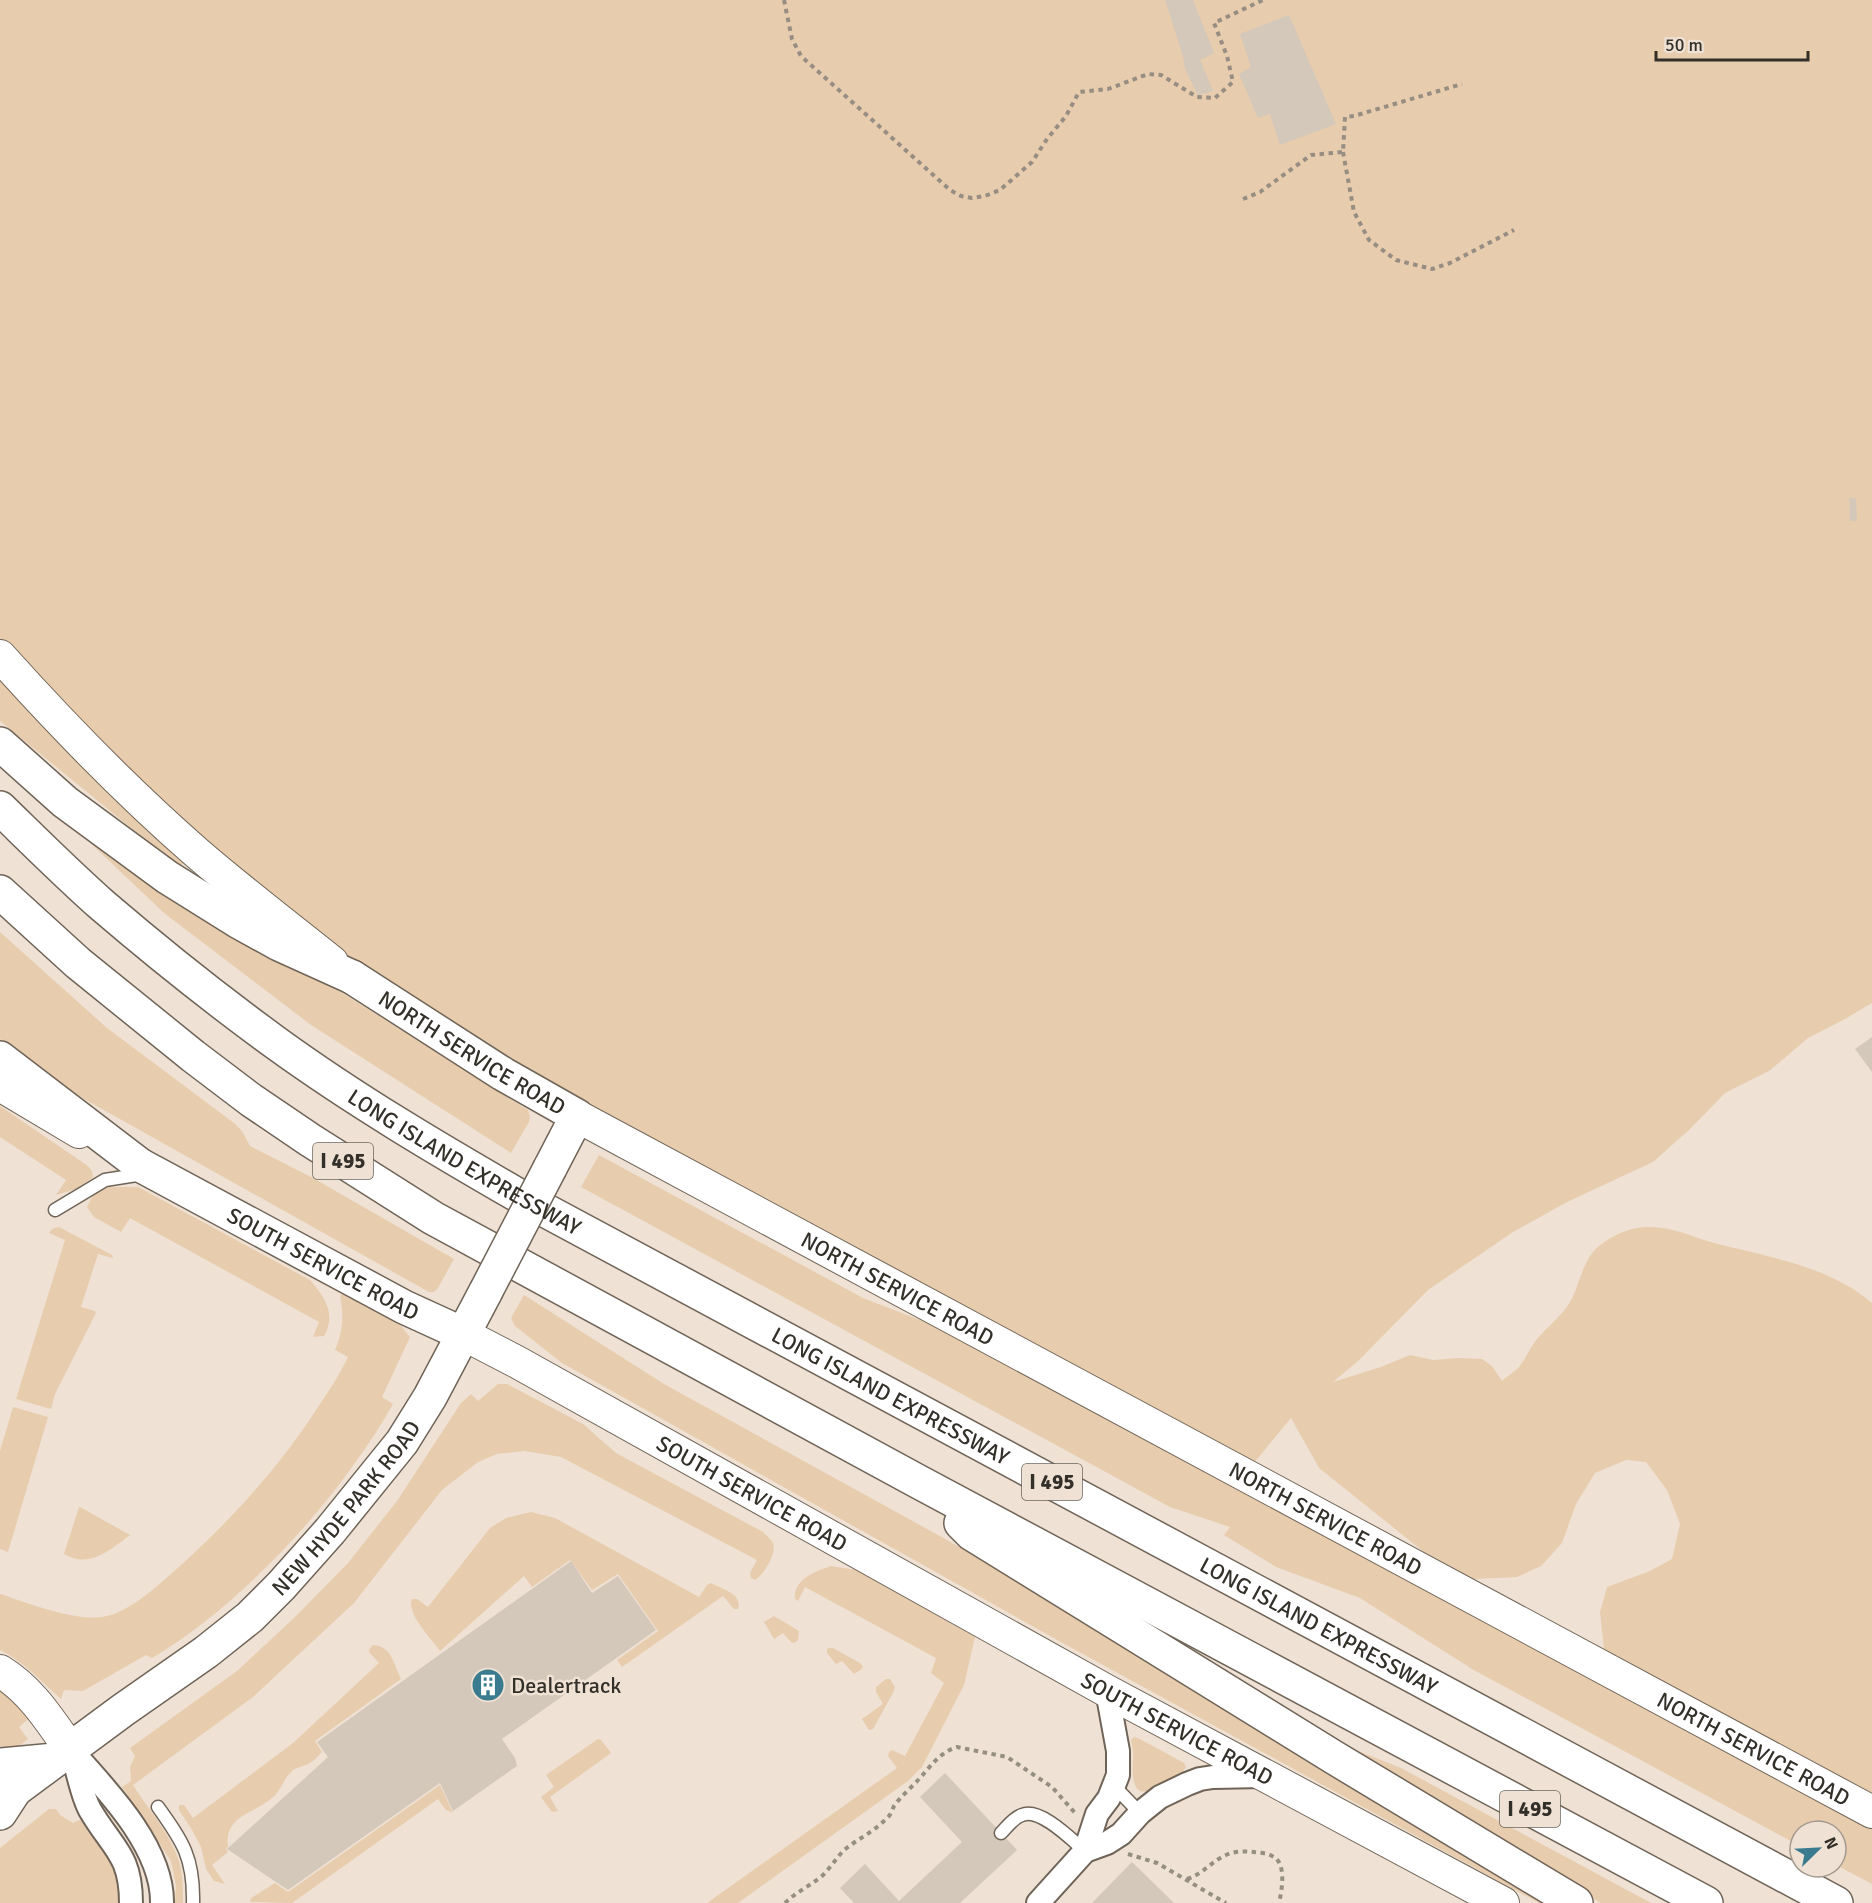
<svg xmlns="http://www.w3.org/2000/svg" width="1872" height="1903" font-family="Signika,sans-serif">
<rect width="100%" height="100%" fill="#efe2d4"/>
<g fill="#e7ccae">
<path d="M0,0H1872V1003L1845,1019L1808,1038L1769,1071L1725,1093L1690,1129L1653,1162L1567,1202L1513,1232L1428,1290L1358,1361L1333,1382L1381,1367L1410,1355L1433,1360L1460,1358L1482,1359L1492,1366L1502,1381C1507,1376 1515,1372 1519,1367C1526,1359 1530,1347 1537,1339C1548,1326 1561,1317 1570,1302C1580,1285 1582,1260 1599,1246C1614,1234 1631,1227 1650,1227C1673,1227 1690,1236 1711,1242C1766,1257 1828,1265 1872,1303V1812L1605,1658L1600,1612L1607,1587L1650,1571L1672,1559L1680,1524L1667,1490L1646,1462L1626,1460L1595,1473L1576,1504L1562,1543L1541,1566L1517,1577L1474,1579L1424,1552L1319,1468L1291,1418L1244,1475L352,977L0,656Z"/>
<path d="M0,672L186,861L179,867L0,721Z"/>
<path d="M41,796L320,979L528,1110L530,1117L529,1122L511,1153L311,1025L164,913Z"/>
<path d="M0,932L107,1028L234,1123L242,1131L250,1146L313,1178L454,1259L438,1288L434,1292H429L61,1086L0,1039Z"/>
<path d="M0,1106L88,1166L92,1171L93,1177L76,1189L56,1195L66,1180L0,1137Z"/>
<path d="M599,1155L863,1298L943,1329L1872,1827V1884L1836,1865V1831H1800V1846L1472,1669L1360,1598L1276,1567L1224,1535L1230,1527L1170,1507L581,1187Z"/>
<path d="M108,1187H138L310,1280C324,1296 337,1314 324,1336L313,1337L319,1322L130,1218L121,1232L94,1217L87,1207L94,1193Z"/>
<path d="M59,1227L112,1255L113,1258L98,1254L81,1307L95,1311L96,1313L55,1394L51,1409L16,1399L65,1240L49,1233L52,1229Z"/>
<path d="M342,1294L397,1321L410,1337L382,1397L393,1404C341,1496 244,1604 152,1658L146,1655L83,1691L64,1690L61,1699C42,1682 23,1661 0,1650V1594C28,1603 73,1621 102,1617C128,1614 161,1583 181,1565C234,1517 281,1465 320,1404C330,1389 340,1374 348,1357L335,1350C343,1331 344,1316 340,1296Z"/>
<path d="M524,1295L664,1384L947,1540L1122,1642L1548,1903H1539L1050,1636L562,1363L515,1326L511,1318Z"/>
<path d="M498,1384H507L583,1424L616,1453L763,1532C766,1535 771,1539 773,1543C777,1553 764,1575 755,1580L751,1578L750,1573L757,1560L561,1457L524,1451L497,1454L478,1462L442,1490L354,1603L253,1697L133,1785C148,1809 170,1833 179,1861C183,1874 183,1889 183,1903H175L176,1885L171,1861L122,1787L131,1781L130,1767L135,1756L130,1748L237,1671L295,1617L348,1563L397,1501L461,1403L471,1394L478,1401Z"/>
<path d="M13,1407L48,1417L8,1552L0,1549V1451Z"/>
<path d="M79,1507H80L130,1535C110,1550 89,1569 64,1554Z"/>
<path d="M531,1512L555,1518L699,1597L707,1585L711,1583C722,1589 743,1594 738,1609H734L723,1596L622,1667L617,1660L658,1631L618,1574L592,1590L570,1560L532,1587L524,1576L440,1651C431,1638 406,1614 412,1599H417L428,1607L490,1528L506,1518Z"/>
<path d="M831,1566L856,1570L975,1637L964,1685L922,1767L908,1781L738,1903H707L897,1768L888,1756L889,1752L892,1750L905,1756L944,1683L931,1673L936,1658L805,1587L798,1601L795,1599C793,1579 816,1571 831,1566Z"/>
<path d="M774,1616L799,1631L798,1640L794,1643L791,1642L783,1633L774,1639L764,1622Z"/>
<path d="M373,1645C392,1646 394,1665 401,1679L315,1741L322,1752C318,1756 313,1762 308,1764C302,1767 296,1767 291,1772C283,1780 281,1791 272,1798C253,1814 224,1816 228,1847L226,1849L228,1852L212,1865L225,1884L214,1881L206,1869L201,1847L192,1830L179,1810V1805H184L193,1818L293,1743L379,1663L369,1652L370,1648Z"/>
<path d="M829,1648H833L860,1663L863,1666L862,1669L854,1674L842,1661L836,1664L827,1653V1649Z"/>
<path d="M886,1679H890L895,1687L894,1691L873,1729L869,1730L862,1719L883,1704L876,1692V1687Z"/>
<path d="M0,1686L32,1716L19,1727L28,1739L10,1753L0,1756Z"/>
<path d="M1134,1737L1140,1739L1184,1763L1186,1767C1181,1776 1170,1781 1160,1786C1132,1803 1132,1779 1133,1759C1134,1753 1132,1746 1131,1740Z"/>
<path d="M598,1739L601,1740L611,1753L550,1797L558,1811L552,1812L541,1797L554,1787L546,1775Z"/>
<path d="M1341,1744L1401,1768L1651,1903H1601L1389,1780Z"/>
<path d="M440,1785L453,1813L446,1810L438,1799L292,1903L250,1902L251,1898L275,1883L288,1892Z"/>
<path d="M49,1809H56L60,1815L73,1823L84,1818L111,1857L120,1877L119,1903H0V1848Z"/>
</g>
<g fill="#d4c8ba">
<path d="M1165,0H1193L1214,53L1200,60L1213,91L1198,95L1185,69L1183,56Z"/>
<path d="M1289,15L1336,124L1280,145L1270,114L1258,118L1239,74L1251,67L1240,34Z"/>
<path d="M1849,498H1856L1857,521H1850Z"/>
<path d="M1872,1037V1072L1855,1049Z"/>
<path d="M571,1561L592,1593L618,1576L656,1630L502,1739L515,1758L517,1766L453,1811L440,1783L288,1890L227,1849L328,1757L317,1742Z"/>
<path d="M945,1773L1017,1850L960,1903H854L840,1888L865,1864L899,1901L962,1842L920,1797Z"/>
<path d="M1132,1862L1174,1903H1092Z"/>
</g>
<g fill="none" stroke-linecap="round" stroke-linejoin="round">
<g stroke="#6f6457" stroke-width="15">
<g id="lane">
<path d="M55,1210L105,1180L143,1174"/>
<path d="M1115,1787L1140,1813"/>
<path d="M158,1807C183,1842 194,1858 193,1903"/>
<path d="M1001,1833C1007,1827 1013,1818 1022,1815C1040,1807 1072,1840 1085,1851"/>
</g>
</g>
<g stroke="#6f6457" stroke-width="26">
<g id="street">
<path d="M70,1749C106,1789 163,1847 162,1903"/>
<path d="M73,1756C78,1772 82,1796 90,1810C112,1848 131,1854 131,1903"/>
<path d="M1085,1851L1097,1814L1109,1798L1118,1775V1751L1107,1691"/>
<path d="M1038,1903L1085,1851L1107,1843L1121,1834L1140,1813L1160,1797L1187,1784L1200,1779L1213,1777L1263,1776"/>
</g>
</g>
<g stroke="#6f6457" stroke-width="34">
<g id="secondary">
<path d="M0,656C62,725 127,792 197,853C241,891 287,926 332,962"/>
<path d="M0,1085L79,1132"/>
<path id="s1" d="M577,1116L1872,1812"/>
<path id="s2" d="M463,1334L517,1362L1107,1691L1503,1903"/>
<path d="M0,1671C31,1690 49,1719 70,1749"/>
</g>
</g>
<g stroke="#6f6457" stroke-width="36">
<g id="primary">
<path id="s3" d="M352,977L503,1074L577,1116L550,1168"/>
<path id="s4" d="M140,1165L404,1307L463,1334"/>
<path id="s5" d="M0,1801L123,1710L206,1652L250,1617L281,1586L330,1531L402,1442L430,1397L486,1291"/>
</g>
</g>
<g stroke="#6f6457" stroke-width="36">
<g id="highway">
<path d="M0,744L65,802L167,877L239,922L279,944L352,977"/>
<path id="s6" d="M0,808C34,841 67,874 102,905C158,953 217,1000 276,1043C356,1101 441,1151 526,1200L1836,1903"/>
<path d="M0,892L78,963L193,1056L251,1100L310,1140L433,1218L919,1482L1706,1903"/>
<path d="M0,1058L140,1165"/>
<path d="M961,1523L972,1534L1335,1758L1576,1903"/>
<path d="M0,1765L55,1760"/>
<path d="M0,1813L15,1790"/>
</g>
</g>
<g stroke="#968e83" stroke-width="4" stroke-dasharray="4.5 4.5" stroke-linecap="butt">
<path d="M784,0L792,39L801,56L950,190L961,196L972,198L985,196L1000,190L1032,162L1047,139L1066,116L1079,92L1108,89L1148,74L1161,75L1197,97L1215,98L1233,82L1227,56L1214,23L1263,0"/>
<path d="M1343,152L1354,212L1369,240L1396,260L1432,269L1450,263L1514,230"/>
<path d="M1243,199L1260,192L1311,155L1343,152L1345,117L1354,116L1462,84"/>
<path d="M1128,1854L1157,1863L1226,1903"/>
<path d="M1187,1879C1203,1874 1212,1861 1226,1855C1235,1851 1245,1851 1254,1852C1260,1853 1267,1853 1272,1856C1287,1862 1282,1890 1279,1903"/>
<path d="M785,1903C796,1892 810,1886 822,1876C830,1868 836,1859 843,1851C857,1839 874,1832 887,1818C891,1815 892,1810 894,1806C901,1796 911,1788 919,1779C931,1766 940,1752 957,1747L1007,1757L1052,1787L1076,1814"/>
</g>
<use href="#lane" stroke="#fff" stroke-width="12"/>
<use href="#street" stroke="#fff" stroke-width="22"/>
<use href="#secondary" stroke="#fff" stroke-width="32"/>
<use href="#primary" stroke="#fff" stroke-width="33"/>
<use href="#highway" stroke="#fff" stroke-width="33"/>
<g stroke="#6f6457" stroke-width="36" stroke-linecap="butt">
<path id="primary-bridge" d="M486,1291L550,1168"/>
</g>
<use href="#primary-bridge" stroke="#fff" stroke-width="33"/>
</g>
<defs>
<g id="building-disc" transform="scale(1.725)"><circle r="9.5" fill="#3b7b8f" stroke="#efe2d4"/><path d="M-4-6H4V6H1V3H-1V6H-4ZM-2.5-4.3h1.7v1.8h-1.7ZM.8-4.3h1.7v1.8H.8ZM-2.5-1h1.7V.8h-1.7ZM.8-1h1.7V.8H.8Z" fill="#fff"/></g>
</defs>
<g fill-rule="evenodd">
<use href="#building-disc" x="488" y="1685"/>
</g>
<g text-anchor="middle" stroke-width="5" stroke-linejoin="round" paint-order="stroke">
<g fill="#efe2d4" stroke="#6b655c" stroke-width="1.5">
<rect x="313" y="1143" width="60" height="36" rx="4.5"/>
<rect x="1022" y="1464" width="60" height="36" rx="4.5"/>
<rect x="1500" y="1791" width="60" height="36" rx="4.5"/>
</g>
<g font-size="21" font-weight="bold" fill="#332f29">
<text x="343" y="1168">I 495</text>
<text x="1052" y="1489">I 495</text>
<text x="1530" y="1816">I 495</text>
</g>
<g font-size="22" fill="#332f29" stroke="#efe2d4">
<text dy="8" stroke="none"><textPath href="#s3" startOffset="142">NORTH SERVICE ROAD</textPath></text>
<text dy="8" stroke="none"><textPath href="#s6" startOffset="586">LONG ISLAND EXPRESSWAY</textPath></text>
<text dy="8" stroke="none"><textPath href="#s4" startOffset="208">SOUTH SERVICE ROAD</textPath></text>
<text dy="8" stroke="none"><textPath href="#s1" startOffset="364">NORTH SERVICE ROAD</textPath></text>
<text dy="8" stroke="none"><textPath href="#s6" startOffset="1072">LONG ISLAND EXPRESSWAY</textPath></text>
<text dy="8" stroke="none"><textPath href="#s2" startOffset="330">SOUTH SERVICE ROAD</textPath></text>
<text dy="8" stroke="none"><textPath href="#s5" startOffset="456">NEW HYDE PARK ROAD</textPath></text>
<text dy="8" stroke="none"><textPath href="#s1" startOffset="850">NORTH SERVICE ROAD</textPath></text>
<text dy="8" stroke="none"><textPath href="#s6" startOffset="1558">LONG ISLAND EXPRESSWAY</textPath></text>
<text dy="8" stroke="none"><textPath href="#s2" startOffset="816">SOUTH SERVICE ROAD</textPath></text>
<text dy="8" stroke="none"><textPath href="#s1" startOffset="1336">NORTH SERVICE ROAD</textPath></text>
</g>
<g font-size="22" fill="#332f29" stroke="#efe2d4" text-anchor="start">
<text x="511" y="1693">Dealertrack</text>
</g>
</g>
<g transform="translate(1818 1849) rotate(66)"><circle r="28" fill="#efe2d4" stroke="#a49a90" stroke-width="1.5"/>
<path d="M0-4.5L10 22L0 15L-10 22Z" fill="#3b7b8f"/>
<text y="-9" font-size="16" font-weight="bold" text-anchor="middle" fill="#332f29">N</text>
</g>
<path d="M1656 51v9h152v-9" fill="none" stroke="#332f29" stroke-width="3"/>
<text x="1665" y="51" font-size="18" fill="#332f29" stroke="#efe2d4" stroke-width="4.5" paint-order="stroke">50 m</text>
</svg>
